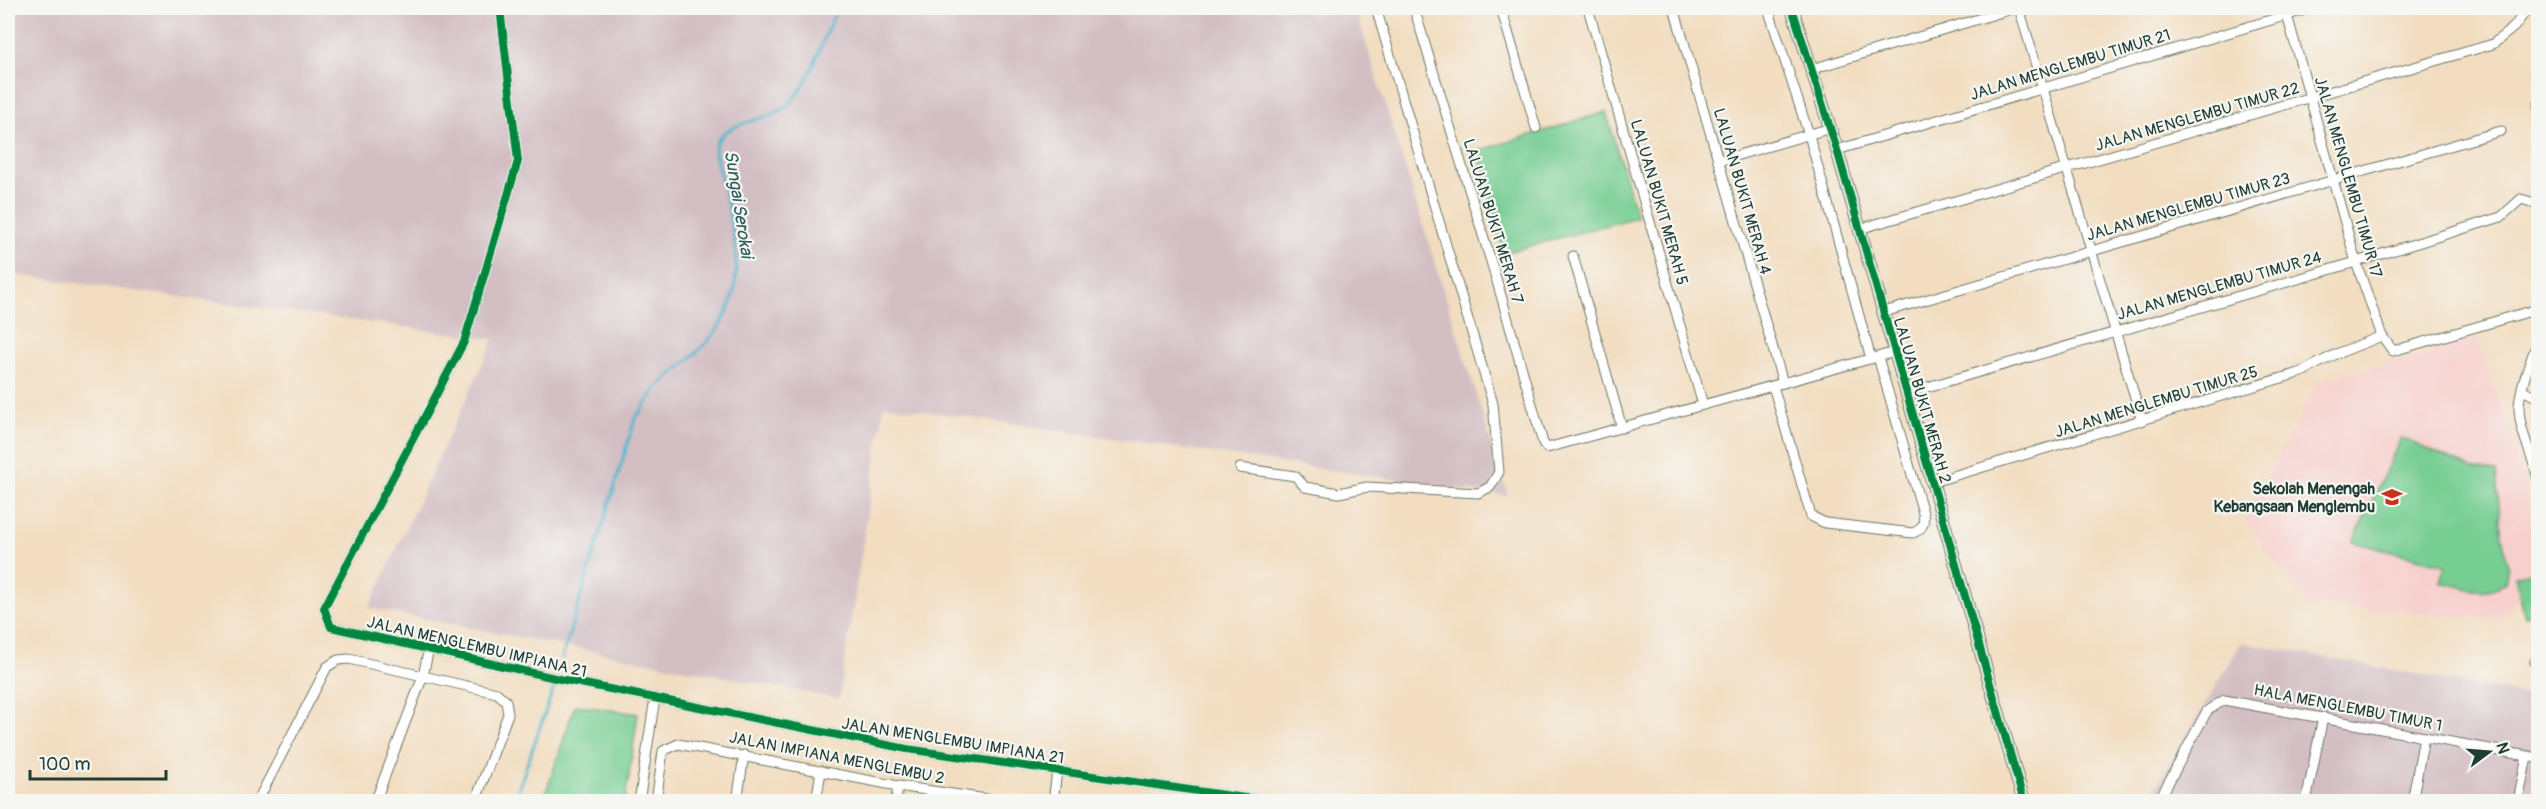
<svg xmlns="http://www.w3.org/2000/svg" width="2546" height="809" font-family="Pangolin,sans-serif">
<rect width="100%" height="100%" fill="#f6f6f2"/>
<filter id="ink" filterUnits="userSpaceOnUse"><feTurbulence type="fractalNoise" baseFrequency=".0167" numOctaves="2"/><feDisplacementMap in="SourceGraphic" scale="12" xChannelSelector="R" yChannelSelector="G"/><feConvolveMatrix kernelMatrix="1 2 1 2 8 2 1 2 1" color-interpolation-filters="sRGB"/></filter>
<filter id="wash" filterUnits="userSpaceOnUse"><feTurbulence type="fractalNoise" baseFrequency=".008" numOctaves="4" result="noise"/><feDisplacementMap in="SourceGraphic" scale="24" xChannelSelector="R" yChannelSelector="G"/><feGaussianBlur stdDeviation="1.35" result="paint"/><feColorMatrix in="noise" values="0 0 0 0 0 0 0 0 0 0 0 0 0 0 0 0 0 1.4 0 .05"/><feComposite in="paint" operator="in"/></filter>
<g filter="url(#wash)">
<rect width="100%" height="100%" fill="#f2ddc0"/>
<path fill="#f7d0cd" d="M2478,339L2524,475L2538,559V574L2500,619L2308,605L2244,520L2318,382Z"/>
<g fill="#d2bec3">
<path d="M8,8H1355L1508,496L884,405L839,699L369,608L494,339L8,274Z"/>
<path d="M2242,642L2538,697V801L2147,802Z"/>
</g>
<g fill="#77ce93" stroke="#4b8664" stroke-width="1.5">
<path d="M1606,112L1637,217L1504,253L1478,151Z"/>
<path d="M2401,438L2473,469L2496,472L2501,530L2508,566L2505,583C2484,598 2465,587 2441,582L2445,565L2353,542Z"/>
<path d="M2538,570V612L2525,616L2515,576Z"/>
<path d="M575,705L638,714L625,801H543Z"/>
</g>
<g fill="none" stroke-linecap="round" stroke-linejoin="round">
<g stroke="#4eb6cc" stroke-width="3">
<path d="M562,658L635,419C643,409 650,395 659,386C686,360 716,343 730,305C743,271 733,227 725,193C723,181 712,154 716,144C725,119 771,123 789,104C813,80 819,45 834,16"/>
<path d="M514,802L555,684"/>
</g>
</g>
</g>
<g filter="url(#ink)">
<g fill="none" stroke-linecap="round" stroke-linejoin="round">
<g stroke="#697565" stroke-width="11">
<g id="minor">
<path d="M500,8L518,161L480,289L464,342L324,608L331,627L555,678L907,749L1273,802"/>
<path d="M1414,8L1496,278L1543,443L1547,448L1895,352"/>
<path d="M1501,8L1536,128"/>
<path d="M1588,8L1703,405"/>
<path d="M1674,8L1783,383"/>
<path d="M1768,8L1809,135L1871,359"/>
<path d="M2019,8L2142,421"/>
<path d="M2285,8L2356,262L2382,336L2393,351L2538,309"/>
<path d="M1812,69L2015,8"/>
<path d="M2538,105V106"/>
<path d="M1837,150L2311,8"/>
<path d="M1718,161L1831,128"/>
<path d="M1859,229L2493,44L2514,27L2528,8"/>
<path d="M1573,256L1622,428"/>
<path d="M1884,312L2501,131"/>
<path d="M2538,340C2531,361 2520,385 2519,407C2519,431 2533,456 2538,479"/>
<path d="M1773,386L1811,516L1825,523L1913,533C1923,529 1925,523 1923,513L1878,357"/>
<path d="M2523,390L2538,398"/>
<path d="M1907,393L2356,262L2501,217L2521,199L2538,204"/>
<path d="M1240,468L1295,476L1305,487L1339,493L1367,487L1478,493L1490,487L1499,472L1493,404L1376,8"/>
<path d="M1933,482L2302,372L2336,354L2382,336"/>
<path d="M2535,662H2538"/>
<path d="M2160,798L2182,802"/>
<path d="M257,802L327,667L338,660L349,659L497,693L506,701L508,714L475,802"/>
<path d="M375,802L423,676L429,648"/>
<path d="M639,802L655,698"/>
<path d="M656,802L663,751L678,744L898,786L1007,802"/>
<path d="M737,802L744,755"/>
<path d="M816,802L821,771"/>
<path d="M896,802L898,786"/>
<path d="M1053,802L1057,771"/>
<path d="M2158,802L2207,711L2224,700L2538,758"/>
<path d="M2306,802L2323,717"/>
<path d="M2412,802L2424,737"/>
<path d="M2518,802L2527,756"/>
</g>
</g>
<g stroke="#697565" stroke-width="14">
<path id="tertiary" d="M1792,8L1837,150L2024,802"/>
</g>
<use href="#minor" stroke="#fff" stroke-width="9"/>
<use href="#tertiary" stroke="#fff" stroke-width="12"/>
<g stroke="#f6f6f2" stroke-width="11">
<g id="cycleway">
<path d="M500,8L518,161L480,289L464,342L324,608L331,627L555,678L907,749L1273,802"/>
<path d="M1792,8L1837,150L2024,802"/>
</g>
</g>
<use href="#cycleway" stroke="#00873e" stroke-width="8"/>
</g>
</g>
<defs>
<g id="school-bare" transform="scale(1.62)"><path d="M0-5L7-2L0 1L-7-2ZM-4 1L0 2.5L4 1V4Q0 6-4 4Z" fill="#c8321e" stroke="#f6f6f2" stroke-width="2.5" paint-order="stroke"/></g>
</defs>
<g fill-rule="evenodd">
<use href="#school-bare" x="2392" y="497"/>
</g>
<g text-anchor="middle" stroke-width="4.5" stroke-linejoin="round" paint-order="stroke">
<g font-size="16" fill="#1f3d34" stroke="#f6f6f2">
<text transform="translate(2070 64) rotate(-17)" y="6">JALAN MENGLEMBU TIMUR 21</text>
<text transform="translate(2197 116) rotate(-16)" y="6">JALAN MENGLEMBU TIMUR 22</text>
<text transform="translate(2349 177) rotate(74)" y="6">JALAN MENGLEMBU TIMUR 17</text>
<text transform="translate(1743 191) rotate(74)" y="6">LALUAN BUKIT MERAH 4</text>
<text transform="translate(1660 202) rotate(74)" y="6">LALUAN BUKIT MERAH 5</text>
<text transform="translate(2188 206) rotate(-16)" y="6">JALAN MENGLEMBU TIMUR 23</text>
<text transform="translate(1494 221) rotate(73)" y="6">LALUAN BUKIT MERAH 7</text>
<text transform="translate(2219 285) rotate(-16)" y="6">JALAN MENGLEMBU TIMUR 24</text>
<text transform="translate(1923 400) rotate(74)" y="6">LALUAN BUKIT MERAH 2</text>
<text transform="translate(2156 401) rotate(-17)" y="6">JALAN MENGLEMBU TIMUR 25</text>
<text transform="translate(477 646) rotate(13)" y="6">JALAN MENGLEMBU IMPIANA 21</text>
<text transform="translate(2348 707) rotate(11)" y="6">HALA MENGLEMBU TIMUR 1</text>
<text transform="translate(953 740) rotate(9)" y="6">JALAN MENGLEMBU IMPIANA 21</text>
<text transform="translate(837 757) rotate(11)" y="6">JALAN IMPIANA MENGLEMBU 2</text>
</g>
<g font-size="16" font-weight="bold" fill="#1f3d34" stroke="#f6f6f2" text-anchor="end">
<text x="2375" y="494">Sekolah Menengah<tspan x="2375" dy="18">Kebangsaan Menglembu</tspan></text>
</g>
<g font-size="18" font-style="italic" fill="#2b5b5a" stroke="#f6f6f2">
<text transform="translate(739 204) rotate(81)" y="6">Sungai Serokai</text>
</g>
</g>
<rect width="2546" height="809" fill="none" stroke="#f6f6f2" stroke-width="30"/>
<g transform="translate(2489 752) rotate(74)" stroke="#f6f6f2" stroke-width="4.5" paint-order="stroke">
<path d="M0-4.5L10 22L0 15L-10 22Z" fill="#1f3d34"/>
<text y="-9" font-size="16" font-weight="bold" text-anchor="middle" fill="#1f3d34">N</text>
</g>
<path d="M30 770v9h136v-9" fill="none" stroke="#1f3d34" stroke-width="3"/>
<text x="39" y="770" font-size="18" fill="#1f3d34" stroke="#f6f6f2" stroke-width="4.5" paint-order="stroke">100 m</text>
</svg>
